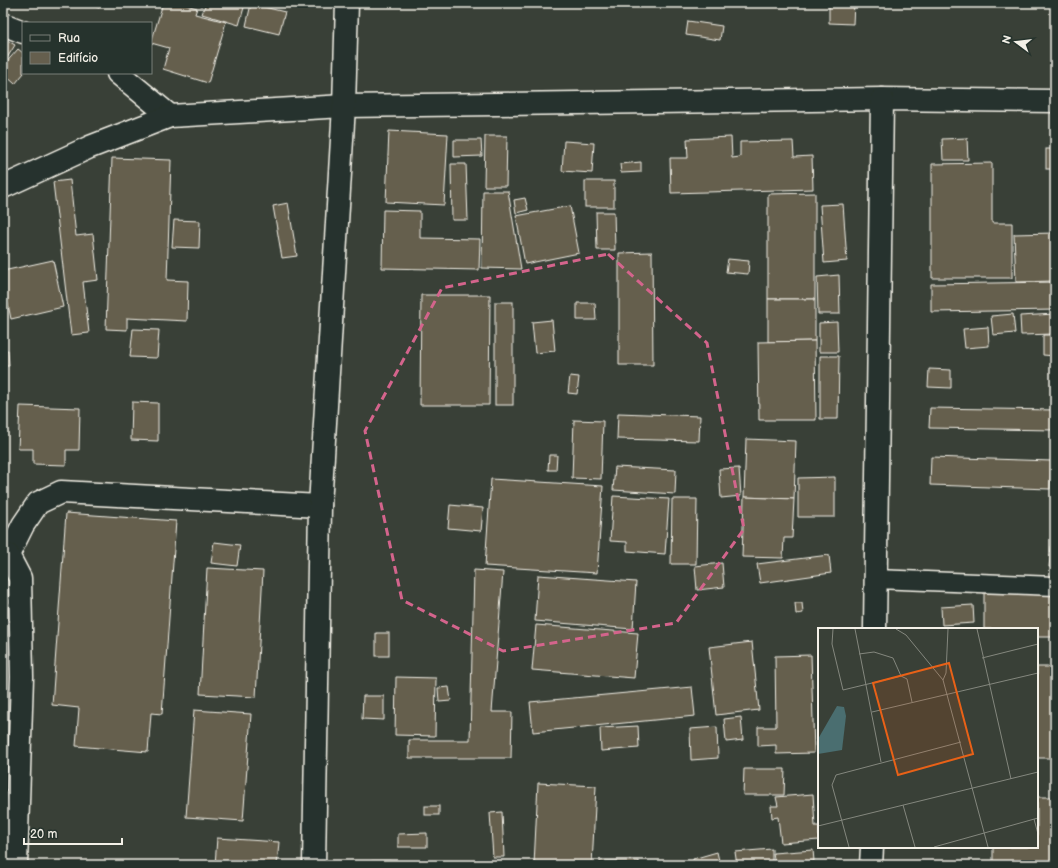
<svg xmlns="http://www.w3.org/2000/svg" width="1058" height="868" font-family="'Balsamiq Sans',sans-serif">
<rect width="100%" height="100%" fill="#394037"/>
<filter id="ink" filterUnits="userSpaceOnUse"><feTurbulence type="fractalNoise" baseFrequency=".025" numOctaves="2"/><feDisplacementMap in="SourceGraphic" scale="8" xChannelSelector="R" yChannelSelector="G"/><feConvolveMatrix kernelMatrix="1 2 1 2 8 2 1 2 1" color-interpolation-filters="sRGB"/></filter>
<g filter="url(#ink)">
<g fill="#655f4e" stroke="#f4f1e8">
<path d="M88,3H101L99,8Z"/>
<path d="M163,3H179L197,8L195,14L226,22L208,83L163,69L169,48L151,43Z"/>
<path d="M190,3H203L202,6Z"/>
<path d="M206,3H241L245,4L239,25L202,14Z"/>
<path d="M829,3H854L853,24L829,23Z"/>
<path d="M251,4L285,12L279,34L246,26Z"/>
<path d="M688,21L722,26L720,40L686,35Z"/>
<path d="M3,38L15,45L7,58L3,56Z"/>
<path d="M18,49L23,53V73H24L15,84L3,73V66Z"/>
<path d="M389,131L448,134L444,205L386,202Z"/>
<path d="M485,136H507L506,186H484Z"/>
<path d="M731,137L732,158L740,157V142L793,141L794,157L812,156L813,189L671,193L670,158H688L687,139Z"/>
<path d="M967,138L968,160H943L942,139Z"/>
<path d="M454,140H481L482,156L454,157Z"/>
<path d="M564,141L594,143L592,173L562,171Z"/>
<rect x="1046" y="149" width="9" height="20"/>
<path d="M112,158L171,160L167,280L188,281L187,321L127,318V330L106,329Z"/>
<path d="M641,162V172L621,173L620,164Z"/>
<path d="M992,163V223H1012V278H932V164Z"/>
<path d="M451,164H466L468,220H452Z"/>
<path d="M70,180L76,236L93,234L98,280L83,282L89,333L71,335L53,182Z"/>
<rect x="585" y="181" width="29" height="26"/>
<path d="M483,191H508L521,269L482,268Z"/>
<path d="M815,193V299H768V194Z"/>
<path d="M525,198L528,210L516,213L514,200Z"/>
<path d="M288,203L297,256L282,258L273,206Z"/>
<path d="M843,204L847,261L824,263L820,205Z"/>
<path d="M570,206L579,253L525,264L516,216Z"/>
<path d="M383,210L420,211V238L480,239L479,270L382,268Z"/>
<path d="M596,212H614L615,250H597Z"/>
<path d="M174,220L200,221L199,248L172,247Z"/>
<path d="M1055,233V281L1016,282L1014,234Z"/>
<path d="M652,252L653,365H619V253Z"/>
<path d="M728,259L749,261L748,274L726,272Z"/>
<path d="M53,260L63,307L11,319L3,280V271Z"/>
<path d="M839,275L840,314H818L817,277Z"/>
<path d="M1055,282V310L931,312V284Z"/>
<path d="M421,295H490L489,405H420Z"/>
<path d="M768,299H815V341L768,342Z"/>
<path d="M3,300L7,318L3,319Z"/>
<rect x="495" y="302" width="18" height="103"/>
<path d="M577,303H595L596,320H577Z"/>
<path d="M1013,314L1015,333L993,335L991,316Z"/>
<path d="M1055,314V334L1021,335L1020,316Z"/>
<path d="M552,320L555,351L535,353L532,322Z"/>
<path d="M837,322L838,352H819V323Z"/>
<path d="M988,327L989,346L965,348L963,329Z"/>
<path d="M133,329L159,330L157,358L130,357Z"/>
<path d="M1043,335H1055V387V356L1043,355Z"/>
<path d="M815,341L816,420H759L758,342Z"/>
<path d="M8,350L9,366H3V351Z"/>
<path d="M820,356H839L838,419H820Z"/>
<path d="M929,369L951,370V388L928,387Z"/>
<path d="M570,376L579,377L577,394L568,393Z"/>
<path d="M132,402L158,403V441L131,440Z"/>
<path d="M20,406L80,408L79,450H66V465L33,464V449H18Z"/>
<path d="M930,408L1055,410V430L929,428Z"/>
<path d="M618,413L700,416L699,441L617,439Z"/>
<path d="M574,420L603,421L601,479L572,478Z"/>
<path d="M746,439L796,441L794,499L744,497Z"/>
<path d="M549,455H557L556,470H548Z"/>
<path d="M931,457L1051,461L1050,489L930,485Z"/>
<path d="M615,467L676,470L675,494L613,490Z"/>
<path d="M739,468L741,496L721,498L719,469Z"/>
<path d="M835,477V517H798V478Z"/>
<path d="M491,479L603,486L597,573L485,566Z"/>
<path d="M613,496L669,499L665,554L627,551V542L610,541Z"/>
<path d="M744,497L794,499L792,538H784L783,558L742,557Z"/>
<path d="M672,499H697L696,564H671Z"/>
<path d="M450,505L483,508L481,531L448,528Z"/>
<path d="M1055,509V567H1049Z"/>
<path d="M66,513L176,521L162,714L151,713L148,752L76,746L79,708L52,705Z"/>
<path d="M214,542L240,545L237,566L211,563Z"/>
<path d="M829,555L831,573L760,583L757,564Z"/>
<path d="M722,563L724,587L697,590L695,566Z"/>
<path d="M207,568L263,571L256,697L200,694Z"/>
<path d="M474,570L503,572L492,712H512L511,758H409V740H470Z"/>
<path d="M538,575L636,582L633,629L535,621Z"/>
<path d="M984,593L1055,594V637H1037V629H984Z"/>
<path d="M795,603H802L803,613L796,614Z"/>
<path d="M973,605L974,623L942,625L941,607Z"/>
<path d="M536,625L638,633L634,678L532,670Z"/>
<rect x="376" y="633" width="13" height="23"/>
<path d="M752,642L759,710L716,715L709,647Z"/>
<path d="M811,655L814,753L776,754V745L758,746V727H776L775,656Z"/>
<rect x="1037" y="667" width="18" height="91"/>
<path d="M396,677L436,678L435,736L395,735Z"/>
<path d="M449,687L451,701L439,702L438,688Z"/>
<path d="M692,687L695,716L533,732L530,702Z"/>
<path d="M363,696H384V720L362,719Z"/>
<path d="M194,710L251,714L243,821L186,817Z"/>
<path d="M741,717L743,740L726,742L724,719Z"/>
<path d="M638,726L639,748L601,751L600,728Z"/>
<path d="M717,727L718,758L691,760L690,729Z"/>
<path d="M744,769H785L784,795H743Z"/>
<path d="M538,783L596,786L592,865H534Z"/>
<path d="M813,794L815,826H819V840L781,843L778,817L772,818L771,806H778L776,797Z"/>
<path d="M1037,797H1055V865H993V847H1037Z"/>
<rect x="425" y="806" width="14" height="9"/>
<path d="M502,812L504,857H493L490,813Z"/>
<path d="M427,833V847H398V834Z"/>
<path d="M217,838L279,842L277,865H215Z"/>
<path d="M772,849V865H737L735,852Z"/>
<path d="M813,850L814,861L796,863V865H775L773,853Z"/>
<path d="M717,852L720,865H694L693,859Z"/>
<rect x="372" y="861" width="18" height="4"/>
<rect x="600" y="861" width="39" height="4"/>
<path d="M837,863V865H804Z"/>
</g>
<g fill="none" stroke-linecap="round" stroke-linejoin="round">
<g stroke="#f4f1e8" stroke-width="21">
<path id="lane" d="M875,579L1055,586"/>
</g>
<g stroke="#f4f1e8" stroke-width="25">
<g id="street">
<path d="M3,24L23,32"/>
<path d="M118,73L170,116"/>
<path d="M3,187L90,147L170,116L344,106L882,99L1055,101"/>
<path d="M8,555L23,525L38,503L61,492L320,506"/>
<path d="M8,555L20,578L22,677L16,865"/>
<path d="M875,629L882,99"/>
<path d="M314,865L320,506L344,106L347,3"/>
<path d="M871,865L872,847"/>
</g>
</g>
<use href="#lane" stroke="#26332d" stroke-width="18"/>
<use href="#street" stroke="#26332d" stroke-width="22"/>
</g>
</g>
<path fill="none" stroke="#d4648c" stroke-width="3" stroke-dasharray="8 5" stroke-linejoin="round" d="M608,254L707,343L744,529L676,623L503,651L402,600L365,431L442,288Z"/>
<g transform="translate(818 628)">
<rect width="220" height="220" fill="#394037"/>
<path d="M19,78L26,79L28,88L24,122L0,126V111Z" fill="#4a6e70"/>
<path fill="none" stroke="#84877e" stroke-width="1" d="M15,1L14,16L25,62L83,48L89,51L94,74M37,1L63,134M78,1L88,7L125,52L170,219M159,1L193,151M41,26L56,24L75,30L83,48M164,30L220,16M125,52L128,45L130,1M54,84L220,45M85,177L97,219M216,191L220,206M0,198L220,144M31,219L14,157L18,147L143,114M116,219L220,190"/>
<path fill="#e96117" fill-opacity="0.15" stroke="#e96117" stroke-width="2" d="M131,35L155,126L80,147L55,55Z"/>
<rect width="220" height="220" fill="none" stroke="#f4f1e8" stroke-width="2"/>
</g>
<rect width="1058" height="868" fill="none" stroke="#26332d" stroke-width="16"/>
<rect x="8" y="8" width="1042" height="852" fill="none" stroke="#f4f1e8" stroke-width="1.5" filter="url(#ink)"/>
<rect x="22" y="22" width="130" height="52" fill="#26332d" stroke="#787f78"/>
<rect x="30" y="35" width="20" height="6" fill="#26332d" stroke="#787f78"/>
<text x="58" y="42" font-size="12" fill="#f4f1e8">Rua</text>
<rect x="30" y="52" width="20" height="12" fill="#655f4e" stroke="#787f78"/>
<text x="58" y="62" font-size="12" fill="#f4f1e8">Edifício</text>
<g transform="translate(1016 42) rotate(285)" stroke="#26332d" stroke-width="3" paint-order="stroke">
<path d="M0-3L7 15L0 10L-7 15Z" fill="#f4f1e8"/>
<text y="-6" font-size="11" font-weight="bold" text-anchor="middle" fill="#f4f1e8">N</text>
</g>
<path d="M24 838v6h98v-6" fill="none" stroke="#f4f1e8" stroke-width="2"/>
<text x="30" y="838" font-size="12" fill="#f4f1e8" stroke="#26332d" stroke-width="3" paint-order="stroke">20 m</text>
</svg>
